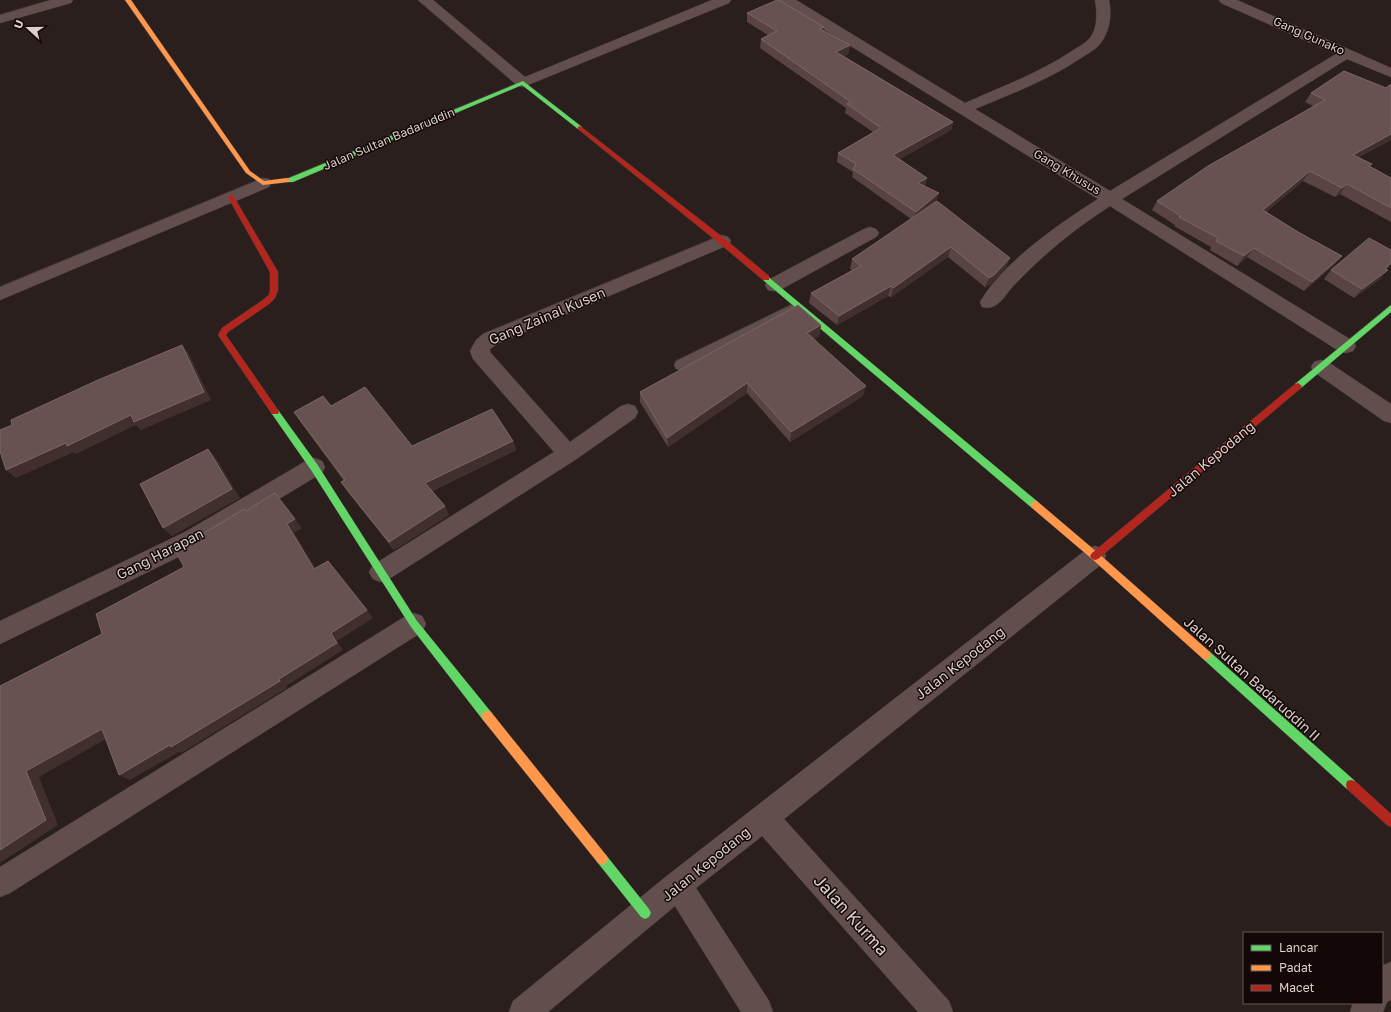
<svg xmlns="http://www.w3.org/2000/svg" width="1391" height="1012" font-family="'Golos Text',sans-serif">
<rect width="100%" height="100%" fill="#2b1f1e"/>
<g fill="none" stroke-linecap="round" stroke-linejoin="round">
<g stroke="#473c3b" stroke-width="1">
<path id="lane" d="M791,305L796,307L797,310L796,313L686,369L681,370L676,369L674,365L676,361Z"/>
</g>
<g stroke="#473c3b" stroke-width="1">
<g id="street">
<path d="M51,0H73L71,3L0,23V15Z"/>
<path d="M418,0H433L525,77L712,0H731L729,3L523,87L518,86Z"/>
<path d="M779,0H796L965,103C1001,87 1039,73 1072,51C1078,47 1085,44 1090,38C1098,28 1097,12 1095,0H1109C1112,16 1110,31 1100,44C1095,50 1087,54 1081,58C1048,80 1011,94 975,109L1110,191L1336,54L1221,3L1219,0H1237L1391,68V77L1347,59L1122,199L1353,341L1356,346L1353,351L1346,353L1339,351L1110,206C1076,228 1045,253 1017,282C1006,292 999,312 982,307L980,302C1002,263 1060,223 1098,199L781,3Z"/>
<path d="M263,178L269,179L271,183L269,187L0,300V287Z"/>
<path d="M870,227L876,229L879,233L876,237L780,290L774,291L768,290L765,285L768,280L864,229Z"/>
<path d="M722,235L728,237L731,241L728,245L497,344L490,349V352L570,442L621,406L628,404L635,406L638,412L635,418L575,460L389,579L381,582L373,579L369,572L373,565L554,452L473,359L470,351L476,340L483,334Z"/>
<path d="M1321,360L1328,362L1391,404V423L1384,421L1314,372L1311,367L1314,362Z"/>
<path d="M314,458L322,461L325,467L322,473L201,546L0,644V621L185,532L306,461Z"/>
<path d="M1095,546L1103,549L1106,556L1103,563L784,819L949,1001L953,1012H918L762,836L696,888L769,1001L773,1012H741L675,906L548,1012H509L513,1001L668,875L1087,549Z"/>
<path d="M414,613L422,616L426,624L422,632L10,893L0,897V867L406,616Z"/>
<path d="M1391,962V1000L1387,1002L1383,1012H1350L1353,1003H1382V966Z"/>
</g>
</g>
<g stroke="#473c3b" stroke-width="1">
<g id="fast">
<path d="M523,81L582,127V129H578L522,85L293,182H287L284,180Z"/>
<path d="M766,275L1038,502L1039,505L1038,508H1032L763,280V276Z"/>
<path d="M1391,305V312L1301,388H1295L1294,386L1295,384Z"/>
<path d="M275,409L278,410L317,464L417,621L491,712L492,716L491,720L487,721L483,720L411,627L311,470L272,414L271,412L272,410Z"/>
<path d="M1206,650L1210,652L1355,781L1356,785L1355,789L1351,790L1347,789L1202,658L1201,655L1202,652Z"/>
<path d="M602,853L606,855L649,909L651,913L649,917L645,919L641,917L598,863L596,859L598,855Z"/>
</g>
</g>
<g stroke="#473c3b" stroke-width="1">
<g id="slow">
<path d="M125,0H131L250,171L264,181L287,178L290,180L289,182L263,185L246,173Z"/>
<path d="M1035,501L1038,502L1098,553L1210,652L1211,655L1210,658L1206,660L1202,658L1092,559L1032,508L1031,505L1032,502Z"/>
<path d="M487,711L491,712L606,855L608,859L606,863L602,865L598,863L483,720L482,716L483,712Z"/>
</g>
</g>
<g stroke="#473c3b" stroke-width="1">
<g id="jam">
<path d="M580,126L725,239L769,276V280H763L719,243L578,129V127Z"/>
<path d="M229,195H231L234,197L278,272V290L275,298L269,304L228,332L226,335L278,410L279,412L278,414H272L218,335L222,328L263,300L269,295L270,290V272L228,197Z"/>
<path d="M1298,383L1302,386L1301,388L1098,559L1095,560L1092,559L1090,556L1092,553L1295,384Z"/>
<path d="M1351,780L1355,781L1391,814V827L1387,825L1347,789L1346,785L1347,781Z"/>
</g>
</g>
<use href="#lane" fill="#624f4d" fill-rule="evenodd"/>
<use href="#street" fill="#624f4d" fill-rule="evenodd"/>
<use href="#fast" fill="#63d668" fill-rule="evenodd"/>
<use href="#slow" fill="#ff974d" fill-rule="evenodd"/>
<use href="#jam" fill="#b3261e" fill-rule="evenodd"/>
</g>
<g fill="#594442">
<path d="M747,13L824,27V31L850,45L848,54L844,56L953,122L951,130L900,159L927,178L925,186L936,202L1010,258L1006,267L991,284L985,287L948,257L891,297L888,296L837,325L809,303L811,293L852,270L850,269L852,259L911,219L852,177L853,172L837,162L838,153L873,132L845,113L846,108L760,48L761,39L768,35L747,22Z"/>
<path d="M1391,84V140L1359,157L1370,167L1391,178V222L1340,194L1335,197L1303,181L1266,212L1298,232L1342,256L1334,265L1304,291L1247,257L1237,266L1210,250L1211,247L1174,226L1175,225L1152,210L1157,201L1313,106L1305,102L1311,93L1386,88Z"/>
<path d="M1391,250V265L1386,269L1380,279L1354,298L1324,279L1331,270Z"/>
<path d="M821,325L819,336L813,339L863,396L790,442L747,393L668,447L640,402V392Z"/>
<path d="M331,406L412,446L513,441L516,450L432,491L449,515L394,550L347,491L341,482L344,481L300,421L294,412Z"/>
</g>
<g fill="#412f2e">
<path d="M824,27L823,35L820,29Z"/>
<path d="M850,45L848,54L835,61L836,52Z"/>
<path d="M953,122L951,130L891,164L893,155Z"/>
<path d="M1391,134V140L1346,164L1353,155Z"/>
<path d="M1310,171L1303,181L1257,220L1263,210Z"/>
<path d="M927,178L925,186L918,183Z"/>
<path d="M1347,184L1340,194L1335,197L1342,188Z"/>
<path d="M939,193L936,202L914,221L916,212Z"/>
<path d="M951,247L948,257L891,297L893,288Z"/>
<path d="M1254,248L1247,257L1237,266L1244,256Z"/>
<path d="M1342,256L1334,265L1304,291L1312,282Z"/>
<path d="M1010,258L1006,267L991,284L985,287L989,278Z"/>
<path d="M1391,263V265L1377,277Z"/>
<path d="M1388,270L1380,279L1354,298L1362,289Z"/>
<path d="M891,286L888,296L837,325L839,316Z"/>
<path d="M821,325L819,336L806,344L807,333Z"/>
<path d="M182,345L189,354L211,400L141,430L136,425L76,454L74,452L16,478L6,470Z"/>
<path d="M747,383V393L668,447L667,438Z"/>
<path d="M866,386L863,396L790,442L791,432Z"/>
<path d="M513,441L516,450L429,492L425,483Z"/>
<path d="M208,449L216,458L240,498L172,536L163,528Z"/>
<path d="M445,506L449,515L394,550L389,542Z"/>
<path d="M295,519L302,528L294,533L321,577L314,569L287,524Z"/>
<path d="M367,610L373,618L337,641L343,650L286,686L287,688L181,753L179,752L130,780L119,775L279,679L331,633Z"/>
<path d="M102,729L113,735L39,777L58,825L0,863V850L26,771Z"/>
</g>
<g fill="#675251" stroke="#7a6664">
<path d="M777,0H779L824,27L820,29L850,45L836,52L953,122L893,155L927,178L918,183L939,193L916,212L853,169L856,164L838,153L881,128L847,104L851,102L761,39L777,31L747,13Z"/>
<path d="M1344,71L1386,88L1391,84V134L1353,155L1372,164L1369,166L1391,178V208L1347,184L1342,188L1310,171L1263,210L1298,232L1342,256L1312,282L1254,248L1244,256L1216,241L1218,238L1179,217L1181,216L1157,201L1208,166L1325,100L1311,93Z"/>
<path d="M937,201L1010,258L994,275L989,278L951,247L893,288L891,286L839,316L811,293L861,266L852,259Z"/>
<path d="M1369,238L1391,250V263L1385,269L1388,270L1362,289L1331,270Z"/>
<path d="M798,305L821,325L807,333L866,386L791,432L747,383L667,438L640,392Z"/>
<path d="M182,345L204,392L134,422L131,415L67,446L66,443L6,470L0,451V430L12,425L11,420L98,380Z"/>
<path d="M365,387L412,446L492,409L513,441L425,483L445,506L389,542L341,482L345,480L294,412L323,396L331,406Z"/>
<path d="M208,449L232,489L163,528L140,484Z"/>
<path d="M275,493L295,519L287,524L314,569L328,561L367,610L331,633L337,643L279,679L280,681L171,747L170,745L119,775L102,729L26,771L46,820L0,850V686L102,634L96,614L184,567L174,548L194,539L244,509L246,511Z"/>
</g>
<g text-anchor="middle" stroke-width="3" stroke-linejoin="round" paint-order="stroke">
<g font-size="12" fill="#decfcc" stroke="#120807">
<text transform="translate(1309 36) rotate(24)" y="4">Gang Gunako</text>
<text transform="translate(389 139) rotate(-23)" y="4">Jalan Sultan Badaruddin</text>
<text transform="translate(1067 172) rotate(31)" y="4">Gang Khusus</text>
</g>
<g font-size="14" fill="#decfcc" stroke="#120807">
<text transform="translate(547 316) rotate(-23)" y="5">Gang Zainal Kusen</text>
<text transform="translate(1211 459) rotate(-40)" y="5">Jalan Kepodang</text>
<text transform="translate(160 554) rotate(-27)" y="5">Gang Harapan</text>
<text transform="translate(960 663) rotate(-38)" y="5">Jalan Kepodang</text>
<text transform="translate(1252 679) rotate(42)" y="5">Jalan Sultan Badaruddin II</text>
<text transform="translate(706 864) rotate(-39)" y="5">Jalan Kepodang</text>
</g>
<g font-size="17" fill="#decfcc" stroke="#120807">
<text transform="translate(851 915) rotate(48)" y="6">Jalan Kurma</text>
</g>
</g>
<rect x="1243" y="932" width="140" height="72" fill="#120807" stroke="#645856"/>
<rect x="1251" y="945" width="20" height="6" fill="#63d668" stroke="#645856"/>
<text x="1279" y="952" font-size="12" fill="#decfcc">Lancar</text>
<rect x="1251" y="965" width="20" height="6" fill="#ff974d" stroke="#645856"/>
<text x="1279" y="972" font-size="12" fill="#decfcc">Padat</text>
<rect x="1251" y="985" width="20" height="6" fill="#b3261e" stroke="#645856"/>
<text x="1279" y="992" font-size="12" fill="#decfcc">Macet</text>
<g transform="translate(28 28) rotate(291)" stroke="#120807" stroke-width="3" paint-order="stroke">
<path d="M0-3L7 15L0 10L-7 15Z" fill="#decfcc"/>
<text y="-6" font-size="11" font-weight="bold" text-anchor="middle" fill="#decfcc">U</text>
</g>
</svg>
